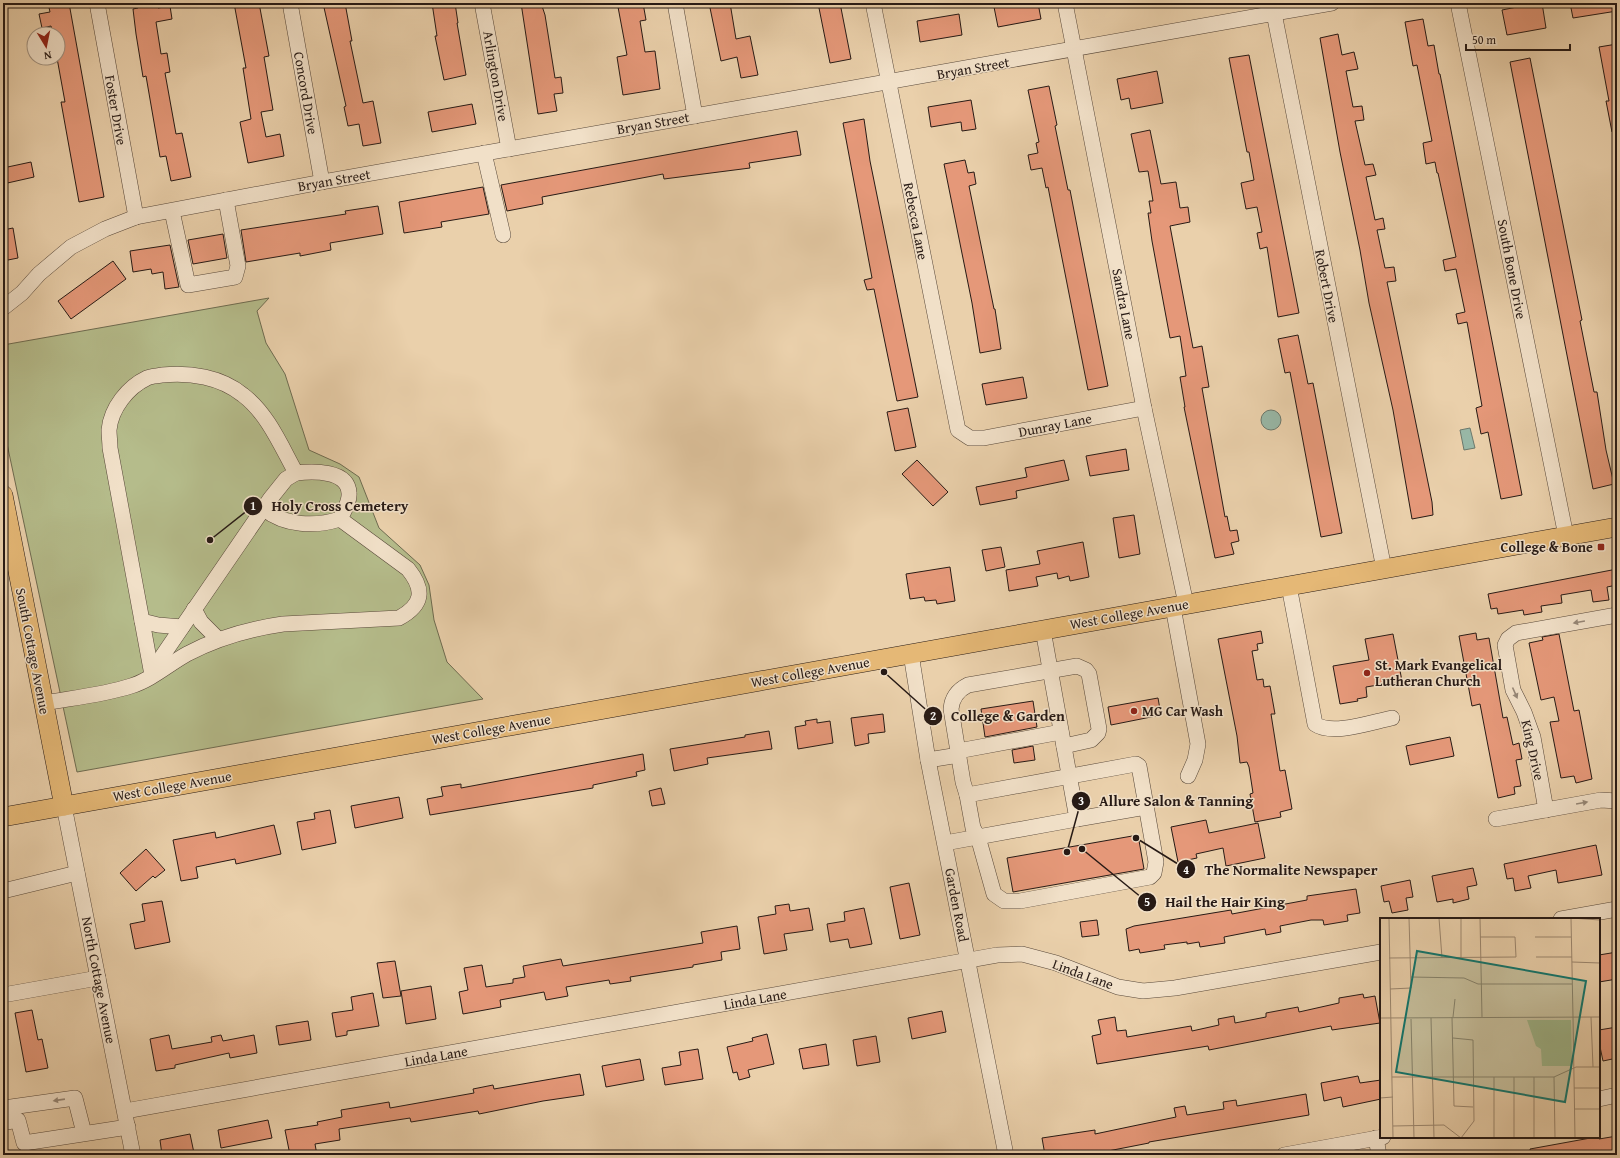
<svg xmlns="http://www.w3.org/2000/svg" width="1620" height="1158" font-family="'Gentium Book Plus',serif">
<rect width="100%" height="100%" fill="#ead0ab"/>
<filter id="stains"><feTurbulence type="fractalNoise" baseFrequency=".005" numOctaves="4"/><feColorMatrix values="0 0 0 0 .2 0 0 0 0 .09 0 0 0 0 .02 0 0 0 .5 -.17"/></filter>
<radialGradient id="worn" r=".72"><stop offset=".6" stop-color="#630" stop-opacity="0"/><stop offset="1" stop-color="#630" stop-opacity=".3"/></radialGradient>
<path fill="#b5bc8b" stroke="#6e6b50" d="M269,298L257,311L266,343L285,374L309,450L340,464L359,477L379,528L420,565L429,585L434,620L447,662L483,699L77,772L3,425V345Z"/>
<g fill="#98b7a6" stroke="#6b786c">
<circle cx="1271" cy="420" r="10"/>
<path d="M1470,428L1475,448L1464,450L1460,430Z"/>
</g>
<g fill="#e59879" stroke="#271a15">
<path d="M48,3H69L104,197L79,202L61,102H65L57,58L58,34H53L51,26L42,28L39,14L50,12Z"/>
<path d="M137,3H158V8L170,6L172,19L156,22L161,54L167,53L170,72L165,73L176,134L182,133L191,177L171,181L166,156L160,157L146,76L143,77L136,34L133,9L138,8Z"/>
<path d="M234,3H259L269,56L264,57L273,110L261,112L266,137L280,134L284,156L248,163L240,122L251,119L243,68H246Z"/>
<path d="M323,3H345L352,41H350L363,103L373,101L381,143L363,146L359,124L348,126L344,107L346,106Z"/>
<path d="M432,3H455L458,23H457L466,75L444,80L435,36H437Z"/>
<path d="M521,3H541L545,15L555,78L561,77L563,93L554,94L557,111L538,114Z"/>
<path d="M643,3L646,20L640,21L645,52L655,51L660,89L623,95L617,57L627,55L618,7Z"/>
<path d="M709,3H730L736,39L750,36L758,75L741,78L737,57L721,61Z"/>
<path d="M818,3H840L851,59L830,63Z"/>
<path d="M1016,3H1038L1041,19L998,27L994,7Z"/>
<path d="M1537,3H1542L1546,28L1507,35L1502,10Z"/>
<path d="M1570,3H1617V11L1573,18Z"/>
<path d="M959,14L962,35L920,42L917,21Z"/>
<path d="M1423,19L1428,46L1434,45L1439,74H1440L1522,495L1501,499L1488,432L1481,434L1476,408L1482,406L1467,322L1458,324L1456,314L1465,312L1456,269L1445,271L1443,260L1456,257L1438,173H1437L1435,162L1426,164L1423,143L1432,141L1417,65L1413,66L1405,22Z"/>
<path d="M1338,34L1342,55L1354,52L1358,69L1346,71L1353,107L1362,106L1364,120L1355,121L1365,165L1373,164L1376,175L1366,177L1375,220L1383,218L1385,229L1377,230L1385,268L1394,267L1396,281L1387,282L1432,502L1433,515L1412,519L1393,410L1369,303L1360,250L1340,152L1320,38Z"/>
<path d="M1617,44V131L1612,132L1606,101H1609L1599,47Z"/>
<path d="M1249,55L1299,313L1278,317L1267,247L1260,249L1257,233L1262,232L1257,207L1246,209L1241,183L1254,180L1249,152H1247L1229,58Z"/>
<path d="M1530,58L1582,320L1580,321L1594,392H1597L1606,450L1614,484L1593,489L1510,62Z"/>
<path d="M1157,71L1163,103L1131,109L1129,98L1121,100L1117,79Z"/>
<path d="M1049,86L1057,125L1055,126L1068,190H1070L1108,386L1088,390L1048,187L1046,188L1042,168L1031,170L1028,155L1038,153L1036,143L1039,142L1028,90Z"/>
<path d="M971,100L976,129L962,131L961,122L931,127L928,107Z"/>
<path d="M472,104L476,124L432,132L428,112Z"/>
<path d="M864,119L870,161L918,397L897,401L874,289L867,290L864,280L872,278L843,123Z"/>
<path d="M1150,130L1161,184L1176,182L1180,208L1188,207L1190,222L1170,226L1193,348L1202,346L1209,387L1202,388L1225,517L1227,516L1230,531L1237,530L1239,541L1231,543L1234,554L1215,558L1184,407H1185L1180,377L1186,376L1180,336L1170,338L1152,241L1148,213H1151L1149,201H1153L1148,171L1139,172L1131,134Z"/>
<path d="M797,131L801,155L749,163L750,168L664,179L663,174L542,197L543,204L507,211L501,185Z"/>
<path d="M965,160L968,173L974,172L976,184L969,186L994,309H995L1001,349L980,353L972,303L944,164Z"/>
<path d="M31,162L34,177L3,184V168Z"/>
<path d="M483,187L489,214L441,222L442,227L404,233L399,202Z"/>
<path d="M378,206L383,234L330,243L331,250L300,256V253L246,262L241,230L346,214L345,211Z"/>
<path d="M13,228L18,258L3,261V230Z"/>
<path d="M223,234L227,258L193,264L188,240Z"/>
<path d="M170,245L179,287L165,289L163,272L152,274L151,269L133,272L130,251Z"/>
<path d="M113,261L126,279L71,319L58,301Z"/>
<path d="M1298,335L1308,384L1313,383L1342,533L1321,537L1290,372L1285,373L1278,339Z"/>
<path d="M1023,377L1027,398L986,405L982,384Z"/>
<path d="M908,408L916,447L895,451L887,412Z"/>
<path d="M1126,449L1129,470L1090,476L1086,456Z"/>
<path d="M917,460L948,492L933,506L902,474Z"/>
<path d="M1064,460L1069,480L1016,491L1017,498L980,505L976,487L1027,477L1025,468Z"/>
<path d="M1134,515L1140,554L1119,558L1113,518Z"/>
<path d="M1083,542L1089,577L1070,581L1069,576L1058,579L1057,573L1036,577L1038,586L1009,591L1006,570L1040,564L1037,551Z"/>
<path d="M1001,547L1005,567L986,571L982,550Z"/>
<path d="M950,567L955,601L937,604L936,600L925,601L924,597L910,599L906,574Z"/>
<path d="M1617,569V585L1607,587L1609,600L1593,602L1591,590L1561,595L1562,603L1541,606L1542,612L1524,615L1523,610L1498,614L1497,608L1491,609L1488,594Z"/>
<path d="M1261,631L1263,643L1257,644L1258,650L1252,651L1257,680L1263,679L1264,687L1270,686L1275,714H1271L1280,771L1285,770L1292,809L1280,812L1281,817L1255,822L1250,794L1253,793L1249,767L1247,762L1240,763L1237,736L1218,639Z"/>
<path d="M1476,633L1477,640L1489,638L1503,718L1507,717L1513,745L1519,743L1522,759L1516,760L1521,786L1514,787L1515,794L1498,798L1480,704L1472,706L1459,636Z"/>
<path d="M1393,634L1402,681L1366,687L1367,697L1357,699L1358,701L1340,704L1333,666L1369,660L1365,639Z"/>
<path d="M1559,634L1574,711L1579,710L1592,779L1576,783L1574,776L1561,778L1550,722L1559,721L1554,697L1541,700L1529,643L1543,640L1542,637Z"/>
<path d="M1158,698L1161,715L1111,725L1108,707Z"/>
<path d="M1033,701L1037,727L985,737L981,709Z"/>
<path d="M883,714L885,732L868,734L869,743L855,746L851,718Z"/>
<path d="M817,719V723L830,721L833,743L798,749L795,727L806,725L805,721Z"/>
<path d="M769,731L772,749L707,758L708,764L674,771L670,749L745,737V735Z"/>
<path d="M1450,737L1454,756L1410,765L1406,746Z"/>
<path d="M1033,746L1035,760L1014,763L1012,750Z"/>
<path d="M643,754L645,770L636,772L637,776L593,785V788L430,815L427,799L443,796L441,787L461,784V788Z"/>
<path d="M661,788L665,804L652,806L649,791Z"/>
<path d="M399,797L403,818L355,828L351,806Z"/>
<path d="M330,810L336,843L302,850L297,822L315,819L314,813Z"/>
<path d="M1206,820L1209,833L1258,823L1265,858L1226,866L1223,848L1196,854L1197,858L1178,862L1171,827Z"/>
<path d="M274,825L281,854L236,864L235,859L196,867L198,878L181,881L173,840L215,832L216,838Z"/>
<path d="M1138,835L1144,869L1013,892L1007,858Z"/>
<path d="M1596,845L1602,875L1558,883L1556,870L1528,876L1531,888L1515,891L1513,878L1507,879L1504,864Z"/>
<path d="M146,849L165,870L155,878L153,876L136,891L120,873Z"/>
<path d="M1473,868L1477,885L1467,887L1469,899L1453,903V899L1437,902L1432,876Z"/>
<path d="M1410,880L1413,897L1406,898L1408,910L1392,913L1389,901L1384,902L1381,886Z"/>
<path d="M909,883L920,935L900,939L890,887Z"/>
<path d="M1356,889L1360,913L1347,915L1348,921L1324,925L1323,920H1311L1280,926L1281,932L1266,935L1265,929L1224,937L1225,943L1200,947L1199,942L1187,944V942L1164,945L1165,949L1140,953L1139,949L1129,951L1126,929L1134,926L1231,910L1232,914L1307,900V896Z"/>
<path d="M162,901L170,942L135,949L130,924L145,921L142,904Z"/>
<path d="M789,904L790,911L809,908L813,930L784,934L787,950L764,954L758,917L776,914L775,906Z"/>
<path d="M864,908L872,944L850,948L848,939L830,942L827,924L845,921L844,912Z"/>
<path d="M1097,920L1099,935L1082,937L1080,922Z"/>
<path d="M737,926L740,949L721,952L722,960L693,965V967L630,977L631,981L610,984L609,980L566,987L568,996L546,1000L544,992L500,1000L501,1007L463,1014L459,992L468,990L464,968L482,965L486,987L513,983V979L525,977L523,966L561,959L563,966L703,943L701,932Z"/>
<path d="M1617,952V979L1599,982V955Z"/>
<path d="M395,961L401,996L383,998L377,963Z"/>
<path d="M431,986L436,1019L406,1024L401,991Z"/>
<path d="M373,993L379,1026L347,1031V1035L336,1037L332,1013L353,1010L351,997Z"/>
<path d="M1363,994L1364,998L1375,996L1380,1023L1332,1030L1331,1026L1209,1050L1208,1046L1097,1064L1092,1036L1101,1034L1098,1020L1115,1017L1117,1031L1126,1030L1127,1037L1191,1026L1192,1031L1219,1025L1218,1019L1234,1016L1235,1023L1266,1017V1013L1298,1007L1299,1012L1339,1003V998Z"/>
<path d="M32,1010L38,1040L42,1039L48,1068L26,1072L15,1013Z"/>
<path d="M942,1011L946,1032L912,1039L908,1018Z"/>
<path d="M308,1021L311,1040L279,1045L276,1026Z"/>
<path d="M1617,1027V1058L1603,1061L1599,1042V1030Z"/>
<path d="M767,1034L774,1064L748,1070L750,1077L739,1080L737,1072L733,1073L727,1047L753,1041L752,1038Z"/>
<path d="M169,1035L172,1049L212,1042L211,1037L221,1035L223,1041L254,1035L257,1053L230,1058L229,1053L175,1065V1068L156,1071L150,1039Z"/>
<path d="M876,1036L880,1062L857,1066L853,1040Z"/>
<path d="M826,1044L829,1065L803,1069L799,1049Z"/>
<path d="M698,1049L703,1079L665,1085L662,1068L681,1065L679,1052Z"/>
<path d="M640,1059L644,1080L606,1087L602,1066Z"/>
<path d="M580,1074L584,1095L543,1101L479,1114L478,1111L411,1122L410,1118L339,1129L340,1140L315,1144L317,1155H290L285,1130L318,1125L317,1122L342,1117L341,1110L389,1102L390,1108L474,1093L473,1089L493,1085L494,1089Z"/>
<path d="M1358,1076L1360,1083L1381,1080V1099L1343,1107L1341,1097L1324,1101L1321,1083Z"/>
<path d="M1306,1094L1309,1115L1149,1142V1143L1108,1151L1084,1155H1045L1042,1138L1095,1130V1134L1176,1117L1174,1108L1185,1106L1187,1115L1224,1109L1223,1102L1236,1100L1237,1106Z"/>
<path d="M268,1120L272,1138L221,1148L218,1130Z"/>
<path d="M190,1134L194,1153L162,1155L160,1140Z"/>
<path d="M1617,1136V1155H1531L1530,1149L1596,1137H1599V1139Z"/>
</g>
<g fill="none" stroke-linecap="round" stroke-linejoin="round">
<g stroke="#58483a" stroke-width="16">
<g id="minor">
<path d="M97,3L136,217"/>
<path d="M290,3L322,182"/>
<path d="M482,3L509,149"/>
<path d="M675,3L695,116"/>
<path d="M873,3L958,430L970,438H984L1144,408"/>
<path d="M1065,3L1144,408L1186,604"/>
<path d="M1272,3L1384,569"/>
<path d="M1458,3L1566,536"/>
<path d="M484,153L503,235"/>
<path d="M172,211L188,285L235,277L238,266L226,200"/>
<path d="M3,308L22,293L39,274L71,247L105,229L136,217L322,182L1332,3"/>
<path d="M264,509C285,526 315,527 340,519"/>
<path d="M1289,586L1315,724C1332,736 1372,722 1392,718"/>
<path d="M1173,607L1198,744L1195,760L1188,776"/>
<path d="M194,609L201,622L218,639"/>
<path d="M142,621L158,625L182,627"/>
<path d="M911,654L928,760L1006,1155"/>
<path d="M152,674L163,655L270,499L286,479L296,473"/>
<path d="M44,703C72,698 103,695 131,686C151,680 169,664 187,654C217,638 249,629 283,624L399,618C423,605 425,590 408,569L340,519C344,511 350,501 349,493C348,470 313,471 296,473C281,446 268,414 243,395C221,377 190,372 162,375C158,376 151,376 147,378C128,387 111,408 109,430C109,436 110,442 110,448L152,675"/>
<path d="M958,751L1061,732"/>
<path d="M928,760L959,755"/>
<path d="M1136,764L1139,766L1156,862L1154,873L1150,877L1020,901H1004L994,894L978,837L973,828L967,795Z"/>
<path d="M967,795L963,782L951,709C952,697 958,690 968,685L1077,666L1086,670L1089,674L1099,729L1098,733L1091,740L1064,746"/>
<path d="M64,806L133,1155"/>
<path d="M1546,810L1533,737L1524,712L1513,690L1505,645L1508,639L1516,633L1617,615"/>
<path d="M1077,819L1146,807"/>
<path d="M1496,819L1601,800L1617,801"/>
<path d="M945,843L1077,819L1043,630"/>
<path d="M3,891L77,873"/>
<path d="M1561,919L1617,909"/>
<path d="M3,995L98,978"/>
<path d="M1599,1099L1617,1095"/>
<path d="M4,1108L75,1098L84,1133"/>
<path d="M125,1111L997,955L1022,954L1056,963L1118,987L1143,991L1175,988L1381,952"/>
<path d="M3,1123L18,1120L24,1143L128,1127"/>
<path d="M1376,1138L1379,1155"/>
<path d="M1284,1155L1383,1137"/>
</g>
</g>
<g stroke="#271a15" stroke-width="20">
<g id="major">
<path d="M3,495L64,806"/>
<path d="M3,817L1617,527"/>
</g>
</g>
<use href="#minor" stroke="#f1e0c8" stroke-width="15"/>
<use href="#major" stroke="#e5b876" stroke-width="19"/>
</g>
<defs><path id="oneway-solid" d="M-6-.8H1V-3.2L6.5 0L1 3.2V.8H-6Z"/></defs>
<g fill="#968777">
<use href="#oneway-solid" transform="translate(1579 622) rotate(170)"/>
<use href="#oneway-solid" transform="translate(1515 693) rotate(66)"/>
<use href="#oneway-solid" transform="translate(1582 803) rotate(-10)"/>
<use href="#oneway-solid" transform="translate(59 1100) rotate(172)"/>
</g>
<g fill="#8f2418" stroke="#f1e0c8" stroke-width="1.5">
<rect x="1597" y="543" width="8" height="8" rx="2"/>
<circle cx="1367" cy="673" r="4"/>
<circle cx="1134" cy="711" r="4"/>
</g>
<g text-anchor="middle" stroke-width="3" stroke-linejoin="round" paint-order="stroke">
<g font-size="14" fill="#271a15" stroke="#f1e0c8">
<text transform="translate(973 68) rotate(-10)" y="5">Bryan Street</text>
<text transform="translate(496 76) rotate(80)" y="5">Arlington Drive</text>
<text transform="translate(306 93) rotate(80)" y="5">Concord Drive</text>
<text transform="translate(116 110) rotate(80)" y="5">Foster Drive</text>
<text transform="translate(653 123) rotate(-10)" y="5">Bryan Street</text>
<text transform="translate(334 180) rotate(-10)" y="5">Bryan Street</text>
<text transform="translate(916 221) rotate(79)" y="5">Rebecca Lane</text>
<text transform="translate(1512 269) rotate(79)" y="5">South Bone Drive</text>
<text transform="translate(1327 286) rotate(79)" y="5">Robert Drive</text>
<text transform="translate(1124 304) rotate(79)" y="5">Sandra Lane</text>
<text transform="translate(1055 425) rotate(-11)" y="5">Dunray Lane</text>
<text transform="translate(1129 614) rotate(-10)" y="5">West College Avenue</text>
<text transform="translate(33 651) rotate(79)" y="5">South Cottage Avenue</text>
<text transform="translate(810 672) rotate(-10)" y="5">West College Avenue</text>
<text transform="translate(491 729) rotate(-10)" y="5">West College Avenue</text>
<text transform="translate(1533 750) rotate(77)" y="5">King Drive</text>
<text transform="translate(172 786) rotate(-10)" y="5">West College Avenue</text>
<text transform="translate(957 905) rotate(79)" y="5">Garden Road</text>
<text transform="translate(1083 974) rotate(20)" y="5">Linda Lane</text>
<text transform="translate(99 980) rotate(79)" y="5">North Cottage Avenue</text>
<text transform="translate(755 999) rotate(-10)" y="5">Linda Lane</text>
<text transform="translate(436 1056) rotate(-10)" y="5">Linda Lane</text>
</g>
<g font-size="14" font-weight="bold" fill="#271a15" stroke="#f1e0c8" text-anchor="start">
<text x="1593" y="552" text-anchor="end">College &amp; Bone</text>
<text x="1375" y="670">St. Mark Evangelical<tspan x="1375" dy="16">Lutheran Church</tspan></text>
<text x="1142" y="716">MG Car Wash</text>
</g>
</g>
<g transform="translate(1380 918)">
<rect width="220" height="220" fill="#ead0ab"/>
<path d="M147,102H191L192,148H162L161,131L156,128Z" fill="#b5bc8b"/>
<path fill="none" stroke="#9c876f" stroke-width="1" d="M9,0L13,220M59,0L62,40M81,0V40M100,0L102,99M191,0L193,99M191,0L220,2M155,19H191M156,39H192M9,40L136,39L135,19H100M192,44L220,45M31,59L84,60L98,66H192M10,71L31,70L29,0M72,99L74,188L93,189M73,99L75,81M193,99L195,220M211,99L213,149M0,100L220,99M51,100L54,220M31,101L34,220M73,120L93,122L94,203L81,220M12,159H174L196,149H220M114,159V220M134,159V220M154,159V220M174,159L175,220M194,170H220M0,180L13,179M195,191H220M13,208L64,207L81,220"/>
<path fill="#0f766e" fill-opacity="0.15" stroke="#0f766e" stroke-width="2" d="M37,33L206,63L185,184L16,154Z"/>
<rect width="220" height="220" fill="none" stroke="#271a15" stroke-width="2"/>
</g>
<path fill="none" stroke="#271a15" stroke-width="1.5" d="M210 540L253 506M884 672L933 716M1067 852L1081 801M1136 838L1186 869M1082 849L1147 902"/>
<g fill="#271a15" stroke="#f1e0c8" stroke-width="1.5">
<circle cx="210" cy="540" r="4"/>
<circle cx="884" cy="672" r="4"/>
<circle cx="1067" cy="852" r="4"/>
<circle cx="1136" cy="838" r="4"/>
<circle cx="1082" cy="849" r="4"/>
<circle cx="253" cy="506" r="10"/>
<circle cx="933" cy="716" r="10"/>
<circle cx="1081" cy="801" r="10"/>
<circle cx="1186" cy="869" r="10"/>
<circle cx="1147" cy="902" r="10"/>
</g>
<g font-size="12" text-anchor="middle" font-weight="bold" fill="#fff">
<text x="253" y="510">1</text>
<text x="933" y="720">2</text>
<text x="1081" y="805">3</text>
<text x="1186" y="874">4</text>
<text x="1147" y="906">5</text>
</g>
<g font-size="15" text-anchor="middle" font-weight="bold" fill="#271a15" stroke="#f1e0c8" stroke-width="3" stroke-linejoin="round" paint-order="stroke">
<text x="340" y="511">Holy Cross Cemetery</text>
<text x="1008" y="721">College &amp; Garden</text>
<text x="1176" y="806">Allure Salon &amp; Tanning</text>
<text x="1291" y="875">The Normalite Newspaper</text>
<text x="1225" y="907">Hail the Hair King</text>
</g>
<rect width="1620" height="1158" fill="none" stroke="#ead0ab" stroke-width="16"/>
<rect x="4" y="4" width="1612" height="1150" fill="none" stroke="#271a15" stroke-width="2"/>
<rect x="8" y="8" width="1604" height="1142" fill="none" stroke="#271a15"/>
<g transform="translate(46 46) rotate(170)"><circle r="19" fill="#f1e0c8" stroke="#a09180"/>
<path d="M0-3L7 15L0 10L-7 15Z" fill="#8f2418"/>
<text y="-6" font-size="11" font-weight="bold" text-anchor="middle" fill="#271a15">N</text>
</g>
<path d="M1466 44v6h104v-6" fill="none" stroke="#271a15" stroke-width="2"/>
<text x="1472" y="44" font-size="12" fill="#271a15" stroke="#f1e0c8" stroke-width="3" paint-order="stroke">50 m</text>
<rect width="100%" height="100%" filter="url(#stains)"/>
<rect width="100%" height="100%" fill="url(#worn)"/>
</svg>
